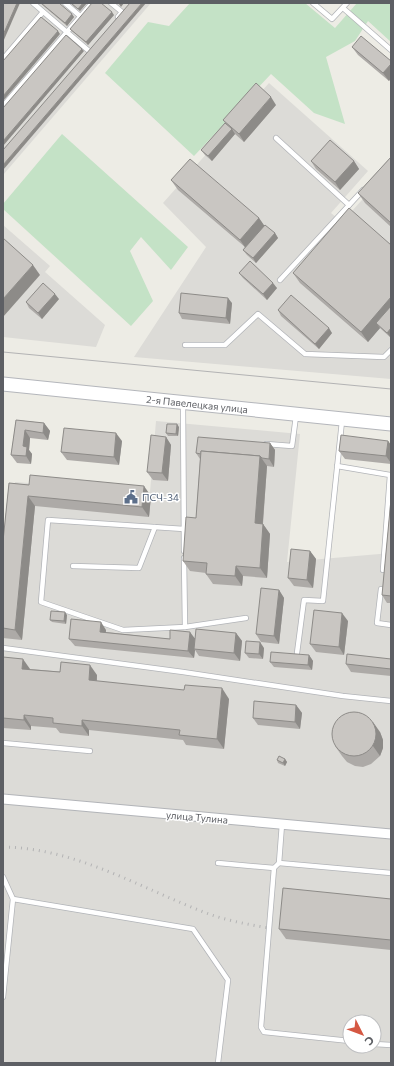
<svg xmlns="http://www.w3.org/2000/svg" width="394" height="1066" font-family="Commissioner,sans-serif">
<rect width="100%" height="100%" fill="#edece5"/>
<g fill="#dcdbd7" fill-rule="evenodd">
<path d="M3,3H151L3,175Z"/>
<path d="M269,83L368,171L331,213L342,222L391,168V379L134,357L206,247L163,203Z"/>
<path d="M3,225L50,266L45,272L105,325L96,347L3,337Z"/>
<path d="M156,421L300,434L287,562L391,553V1063H3V587H5L15,482L150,492ZM350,1022H374V1046H350Z"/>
</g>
<g fill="#c4e2c6">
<path d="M190,3H305L335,28L357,3H391V42L368,21L355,41L326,57L345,124L314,113L271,74L194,156L105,73L148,22L169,26Z"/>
<path d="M62,134L188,247L171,270L141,237L130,251L153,301L131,326L3,209V204Z"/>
</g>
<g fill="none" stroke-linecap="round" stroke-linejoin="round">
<g stroke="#b2b4b8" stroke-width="6">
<g id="lane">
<path d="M33,3L89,51"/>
<path d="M65,3L80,16"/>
<path d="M111,3L122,12L118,17"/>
<path d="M313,3L332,19L347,3"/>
<path d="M343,8L391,50"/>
<path d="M3,59L43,12"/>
<path d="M3,106L92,3"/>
<path d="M276,138L349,205"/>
<path d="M280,280L363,190"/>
<path d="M185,345H225L258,314L305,354L384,357L391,350"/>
<path d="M183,404L184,551"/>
<path d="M266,444L292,446L296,416"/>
<path d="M337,466L390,475L383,570"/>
<path d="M184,529L48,520L41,602L123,630L185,627L246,618"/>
<path d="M184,558L185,627"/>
<path d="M73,566L139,568L155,527"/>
<path d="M381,589L377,623L391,625"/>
<path d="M3,648L183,672L343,696L391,701"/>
<path d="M297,653L304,600L323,601L342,421"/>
<path d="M3,743L90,751"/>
<path d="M282,824L279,863L274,868L261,1027L264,1032L350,1041"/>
<path d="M218,863L274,868"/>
<path d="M279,863L391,873"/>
<path d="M3,877L13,899L3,997"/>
<path d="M13,899L193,929L228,980L218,1063"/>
<path d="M374,1044L391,1045"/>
</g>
</g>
<g stroke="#b2b4b8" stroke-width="11">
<path id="street" d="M3,799L391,834"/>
</g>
<g stroke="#b4b6bb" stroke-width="15">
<g id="secondary">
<path id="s1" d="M3,384L391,424"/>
</g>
</g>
<use href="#lane" stroke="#fff" stroke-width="4.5"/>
<use href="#street" stroke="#fff" stroke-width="9"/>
<use href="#secondary" stroke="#fff" stroke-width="13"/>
<path stroke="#b3b3b4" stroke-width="1" d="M3,352L391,389"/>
<path stroke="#b3b3b4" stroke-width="3" stroke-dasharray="1 5" stroke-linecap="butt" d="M3,847C74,848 137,886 201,911C223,920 246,924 269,928"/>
</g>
<g fill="#adaaa7">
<path d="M40,3H59L74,17L67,26Z"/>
<path d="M70,3H87L80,11Z"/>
<path d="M114,15L88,45L72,31L70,29Z"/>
<path d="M352,47L391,61V78L389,81L358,55Z"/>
<path d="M276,105L244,142L235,134L212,161L205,155L201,150L225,123L223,120Z"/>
<path d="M391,157V227L365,203L358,193Z"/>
<path d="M311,161H354L359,169L340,190L316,169Z"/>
<path d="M171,180L259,218L264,226L275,233L278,238L256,263L247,255L243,250L245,247L178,190Z"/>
<path d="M391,245V338L380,328L368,342L300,283L293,273Z"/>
<path d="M239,273L277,288L267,300L243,278Z"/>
<path d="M59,299L42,319L29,308L26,302Z"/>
<path d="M232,303L230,324L182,319L179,313Z"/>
<path d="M278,310L332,333L319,349L281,316Z"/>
<path d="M16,420L44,423L50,431L48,440L30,438L29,450L32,454L31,464L17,463L11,455Z"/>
<path d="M179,427L178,436H168L166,433Z"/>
<path d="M166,437L171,445L168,481L153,480L147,472Z"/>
<path d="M122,441L119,465L67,460L61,452Z"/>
<path d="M388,441L391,445V464L345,459L339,451Z"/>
<path d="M270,443L275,450L274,467L267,466L263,524L270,534L267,578L243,576L242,586L213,584L206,574V573L190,571L183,561L196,518L200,459L196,453Z"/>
<path d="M9,483L151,496L149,517L35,506L22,640L3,638V541Z"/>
<path d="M391,499V603H387L382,595Z"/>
<path d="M310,551L316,559L313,588L294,586L288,578Z"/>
<path d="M279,590L284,598L279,644L261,642L256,634Z"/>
<path d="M67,615L66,624L52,622L50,620Z"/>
<path d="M348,621L344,655L316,652L310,644Z"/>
<path d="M106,630V632L170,639L195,638L236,633L242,641L240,661L199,656L195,650L194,658L75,646L69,639Z"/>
<path d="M264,648L263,659L249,658L245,653Z"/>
<path d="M309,655L313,661L312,670L274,667L270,662Z"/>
<path d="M3,657L30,669L97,675V681L229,699L224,749L186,745L183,740L89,730V736L60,733L56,728L31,726V730L3,728Z"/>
<path d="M391,659V676L351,672L346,664Z"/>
<path d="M296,705L302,713L300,729L258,725L253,718Z"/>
<path d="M380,732L383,740V748L380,756L371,764L363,767L355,766L347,762L342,756L335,746Z"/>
<path d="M285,759L287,762L285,766L278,763L277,760Z"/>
<path d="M391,899V950L286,939L279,929Z"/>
</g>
<g fill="#8d8b88">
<path d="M17,3H20L3,42V35Z"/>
<path d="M83,3H87L80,11L78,9Z"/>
<path d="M120,3H124L121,7L119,4Z"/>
<path d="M142,3H146L3,170V165Z"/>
<path d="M112,12L114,15L88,45L86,42Z"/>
<path d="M72,14L74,17L67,26L65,23Z"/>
<path d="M58,31L60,34L3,101V96Z"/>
<path d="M82,49L84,51L3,146V141Z"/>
<path d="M391,64V78L389,81L383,73Z"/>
<path d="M271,97L276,105L244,142L239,134Z"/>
<path d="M232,129L235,134L212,161L208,156Z"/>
<path d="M354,161L359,169L340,190L335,182Z"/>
<path d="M259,218L266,228L247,250L240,240Z"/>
<path d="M275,233L278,238L256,263L253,258Z"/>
<path d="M33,265L40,275L3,317V299Z"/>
<path d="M273,283L277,288L267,300L263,294Z"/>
<path d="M55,294L59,299L42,319L38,313Z"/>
<path d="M391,297V315L376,323L380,328L368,342L361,332Z"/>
<path d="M228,298L232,303L230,324L226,318Z"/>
<path d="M329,328L332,333L319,349L315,344Z"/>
<path d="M391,328V338L387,333Z"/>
<path d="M44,423L50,431L48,440L43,433Z"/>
<path d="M177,424L179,427L178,436L176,434Z"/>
<path d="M25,430L30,438L29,450L32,454L31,464L26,456L23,446Z"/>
<path d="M116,433L122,441L119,465L114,457Z"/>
<path d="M166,437L171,445L168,481L162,473Z"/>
<path d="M388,441L391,445V463L386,456Z"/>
<path d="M270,443L275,450L274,467L269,459Z"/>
<path d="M260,456L267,466L262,533L255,523Z"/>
<path d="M144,486L151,496L149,517L142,507Z"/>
<path d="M28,496L35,506L22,640L15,630Z"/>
<path d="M263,524L270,534L267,578L260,568Z"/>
<path d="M310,551L316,559L313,588L307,580Z"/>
<path d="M236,566L243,576L242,586L235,576Z"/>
<path d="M279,590L284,598L279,644L274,636Z"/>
<path d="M65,612L67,615L66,624L64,621Z"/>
<path d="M342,613L348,621L344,655L339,647Z"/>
<path d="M101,622L106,630L105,640L100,632Z"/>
<path d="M190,632L196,640L194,649L195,650L194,658L188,651Z"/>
<path d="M236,633L242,641L240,661L234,653Z"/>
<path d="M260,642L264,648L263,659L259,654Z"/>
<path d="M309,655L313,661L312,670L308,665Z"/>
<path d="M23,659L30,669H22Z"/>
<path d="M90,665L97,675L96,690L89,680Z"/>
<path d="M222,688L229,699L224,749L217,739Z"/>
<path d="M296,705L302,713L300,729L295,722Z"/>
<path d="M24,715L31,726V730L24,720Z"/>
<path d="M82,720L89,730V736L82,726Z"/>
<path d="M373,722L380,732L383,740V748L380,756L373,746Z"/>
<path d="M285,759L287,762L285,766L283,763Z"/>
</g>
<g fill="#c9c6c2" stroke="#8d8b88">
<path d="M3,3H17L3,35Z"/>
<path d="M41,3H59L72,14L65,23Z"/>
<path d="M71,3H83L78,9Z"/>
<path d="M92,3H101L112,12L86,42L70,29Z"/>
<path d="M130,3H142L3,165V150Z"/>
<path d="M41,17L58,31L3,96V61Z"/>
<path d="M66,35L82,49L3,141V108Z"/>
<path d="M361,36L391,61V64L383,73L352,47Z"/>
<path d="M256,83L271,97L239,134L223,120Z"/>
<path d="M225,123L232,129L208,156L201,150Z"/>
<path d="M330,140L354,161L335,182L311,161Z"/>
<path d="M391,157V223L358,193Z"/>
<path d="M190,159L259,218L240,240L171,180Z"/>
<path d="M349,208L391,245V297L361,332L293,273Z"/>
<path d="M265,225L275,233L253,258L243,250Z"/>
<path d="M3,238L33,265L3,299Z"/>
<path d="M250,261L273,283L263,294L239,273Z"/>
<path d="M43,283L55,294L38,313L26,302Z"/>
<path d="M181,293L228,298L226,318L179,313Z"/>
<path d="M291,295L329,328L315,344L278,310Z"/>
<path d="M391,306V328L387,333L376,323Z"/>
<path d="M16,420L44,423L43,433L25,430L23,446L27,447L26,456L11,455Z"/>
<path d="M167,424H177L176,434L166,433Z"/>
<path d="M64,428L116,433L114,457L61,452Z"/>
<path d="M151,435L166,437L162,473L147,472Z"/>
<path d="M341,435L388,441L386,456L339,451Z"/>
<path d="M198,437L270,443L269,459L262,458L260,456L201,451V454L196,453Z"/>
<path d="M201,451L260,456L255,523L263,524L260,568L236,566L235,576L206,574L207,563L183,561L186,517L196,518Z"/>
<path d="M30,475L144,486L142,507L28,496L15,630L3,628V541L9,483L29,485Z"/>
<path d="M391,499V596L382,595Z"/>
<path d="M291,549L310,551L307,580L288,578Z"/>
<path d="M261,588L279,590L274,636L256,634Z"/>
<path d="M314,610L342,613L339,647L310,644Z"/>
<path d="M51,611L65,612L64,621L50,620Z"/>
<path d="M71,619L101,622L100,632L170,639V630L190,632L188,651L69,639Z"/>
<path d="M196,629L236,633L234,653L194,649Z"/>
<path d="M246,641L260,642L259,654L245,653Z"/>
<path d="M271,652L309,655L308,665L270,662Z"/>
<path d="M347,654L391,659V669L346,664Z"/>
<path d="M3,657L23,659L22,669L60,672L61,662L90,665L89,680L184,690L185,685L222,688L217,739L179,735L180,730L82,720V726L53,723V718L24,715V720L3,718Z"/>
<path d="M254,701L296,705L295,722L253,718Z"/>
<circle cx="354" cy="734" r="22"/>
<path d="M279,756L285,759L283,763L277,760Z"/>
<path d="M283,888L391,899V940L279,929Z"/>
</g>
<defs>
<g id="civic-bare" transform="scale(1.08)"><path d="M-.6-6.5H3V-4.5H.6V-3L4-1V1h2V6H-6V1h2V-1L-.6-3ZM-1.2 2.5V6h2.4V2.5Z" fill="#5c6f8a" stroke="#fff" stroke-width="2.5" paint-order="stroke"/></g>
</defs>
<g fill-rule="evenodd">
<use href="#civic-bare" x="131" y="497"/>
</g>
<g text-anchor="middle" stroke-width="3" stroke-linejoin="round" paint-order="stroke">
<g font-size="10" fill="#5d5f64" stroke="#fff">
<text dy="4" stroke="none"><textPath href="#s1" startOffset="195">2-я Павелецкая улица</textPath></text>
<text transform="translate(197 817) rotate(5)" y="4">улица Тулина</text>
</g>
<g font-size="10" fill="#4e5e75" stroke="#fff" text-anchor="start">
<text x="142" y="501">ПСЧ-34</text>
</g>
</g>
<rect width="394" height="1066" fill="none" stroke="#5d5f64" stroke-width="8"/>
<g transform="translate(362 1034) rotate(132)"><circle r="19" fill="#ffffff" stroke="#bebfc1"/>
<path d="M0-3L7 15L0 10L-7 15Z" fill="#d55843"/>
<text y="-6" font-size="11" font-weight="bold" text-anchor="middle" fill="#5d5f64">С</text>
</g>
</svg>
